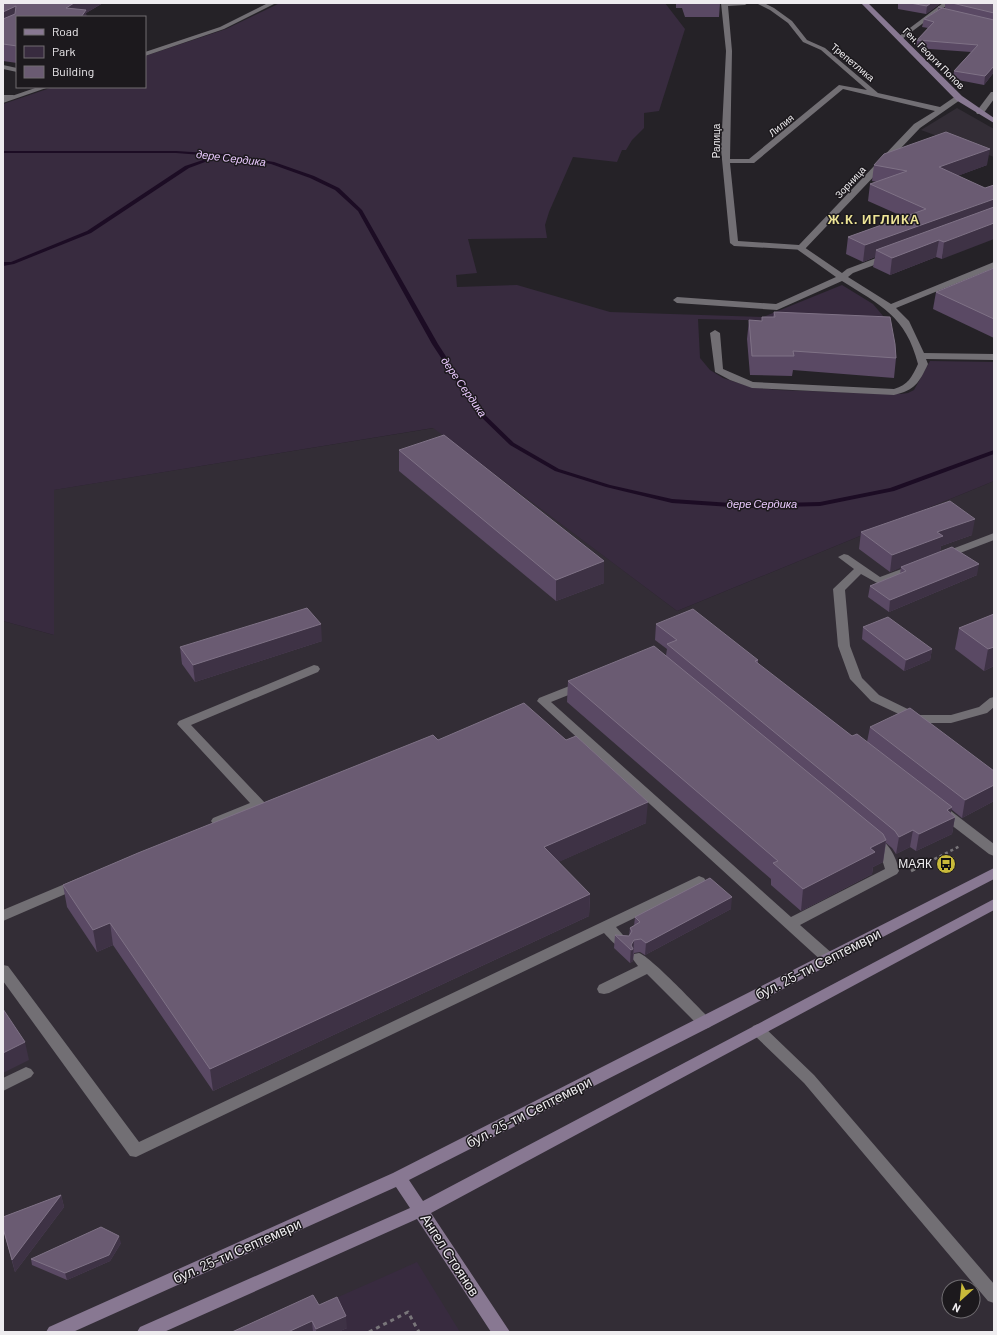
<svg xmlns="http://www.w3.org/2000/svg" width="997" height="1335" font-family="Barlow,sans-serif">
<rect width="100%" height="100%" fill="#252227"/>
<g fill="#332d36" fill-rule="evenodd">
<path d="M957,108L994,129V157L921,130Z"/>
<path d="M434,428L677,611L994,481V1332H3V621L54,635L53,490ZM949,1287H973V1311H949Z"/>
</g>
<g fill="#382b3f">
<path d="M280,3H665L685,29L659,111L644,113V128L632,140L626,150H622L617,162L573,157L549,212L545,225L547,238L468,239L477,273L456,275L457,287L517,285L610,312L763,317L842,285L873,304L889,323L698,319L700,358L710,370L723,378L751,387L778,390L901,394L908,393L914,390L930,361L994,362V481L677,611L433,428L54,490V635L3,621V104L53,87H145V56L226,29Z"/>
<path d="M417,1262L460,1332H261L275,1325Z"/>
</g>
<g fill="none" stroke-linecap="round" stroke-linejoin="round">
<path fill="#1c0c24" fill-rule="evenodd" d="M3,151H176L224,154L274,162L314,176L339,188L362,210L438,344L482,412L514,443L559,469L610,485L672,499L746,504L820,502L890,488L994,450V454L894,491L820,506L746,508L672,503L606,487L555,471L510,445L478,414L432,344L358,211L335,190L310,178L271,164L221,156L189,168L91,233L14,264L3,266V262H11L87,231L185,166L215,156L176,153H3Z"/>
<path stroke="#79767a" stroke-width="2.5" stroke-dasharray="3 3" stroke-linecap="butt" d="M913,870L960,846"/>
<g stroke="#79767a" stroke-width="3" stroke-dasharray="4 4" stroke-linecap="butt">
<path d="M911,871L915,869"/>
<path d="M369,1332L408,1312L419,1332"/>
</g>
<g fill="#726f74" fill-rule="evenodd">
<path d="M3,65L17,68V72L3,69Z"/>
<path d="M3,95H13L17,97L13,99H3Z"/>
<path d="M801,245L842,273L847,269L887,254H893L894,256L893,258L853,273L848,277L891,304L994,262V268L896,308L909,321L924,353L994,354V360L926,359L928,364C919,383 915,390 894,395L752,388L730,380L715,372L710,333L715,330L720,333L723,369L753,382L894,389C908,385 912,377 918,364C906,316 880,305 842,281L777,310L677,303L673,300L677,297L776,304L836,277L798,250L797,248Z"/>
<path d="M994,533V540L947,558H939L937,556L939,554Z"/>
<path d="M844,554L848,555L880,577L915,564L921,567L919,569L879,584L861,574L845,590L850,646L862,678L879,695L920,715H951L979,707L990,698L994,697V707L987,713L951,723H918L871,701L850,679L838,646L833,589L854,569L838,557Z"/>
<path d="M314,665L318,666L320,669L318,672L191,725L266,804L264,807L223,824L218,825L213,824L211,821L213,818L250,803L177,724L179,721Z"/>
<path d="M582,681L586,682L588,685L586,688L551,702L791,917L885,869L881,856L865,840L867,837C884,832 897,857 899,871L897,874L800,925L834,955L836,959L834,963L829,964L824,963L537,701L539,698Z"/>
<path d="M942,807L947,808L994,844V856L989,854L937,814L935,811L937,808Z"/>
<path d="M699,876L704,878L706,881L704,884L616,927L630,943L628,947C617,950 611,940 604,933L136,1157L130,1156L3,981V965L8,966L139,1142Z"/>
<path d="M79,878L84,880L86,883L84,886L3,921V910Z"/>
<path d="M639,953C651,957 698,1007 710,1019L712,1023L710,1027L705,1029L700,1027L647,974L609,993L604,994L599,993L597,989L599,985L638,966L632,958L634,954Z"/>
<path d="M758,1024L763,1026L814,1075L994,1284V1303L988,1301L804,1083L753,1034L751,1030L753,1026Z"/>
<path d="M26,1067L31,1069L34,1073L31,1077L3,1091V1078Z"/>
</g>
<g fill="#726f74" fill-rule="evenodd">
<path d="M268,3H276L224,29L145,56V52L220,27Z"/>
<path d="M721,3H748L745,5L728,6L732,51L730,159H749L839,85L867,90L821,50L803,42L788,23L770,10L756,3H764L774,8L792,21L807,40L825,48L878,93L940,107L956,96H959L963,98L920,128L804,250L734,246L730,243L721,149L726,51ZM843,89L935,111L914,124L799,245L738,241L730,163H754Z"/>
<path d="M943,3H950L902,39H898V37Z"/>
<path d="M38,87H49L3,103V99Z"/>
<path d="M991,92H994V99L983,114H977L976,112Z"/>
</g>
<g fill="#887892" fill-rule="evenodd">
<path d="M861,3H868L962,96L994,118V123L956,100Z"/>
<path d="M994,868V879L710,1027L409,1180L423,1201L994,899V910L431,1213L510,1332H491L417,1219L164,1332H137L140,1327L410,1208L396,1187L73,1332H46L49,1327L393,1173Z"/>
</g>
</g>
<g fill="#5a4964">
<path d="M3,3H103L86,13L17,17V63L3,61Z"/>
<path d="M676,3H720L719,17H685L682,8H676Z"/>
<path d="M898,3H941L926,14L898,9Z"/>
<path d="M945,3H994V72L984,85L953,79L954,71L971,52L916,48L917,40L928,28L922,27L924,19L938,10V7L945,8Z"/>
<path d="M874,165H987L957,176L942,259L936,257L890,275L873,267L875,257L863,262L846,254L848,237L904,217L868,201L870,184L877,182L872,181Z"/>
<path d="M994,268V338L933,309L936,292Z"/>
<path d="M774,312L896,358L894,378L793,370L792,376L750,375L747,339L749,320L762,321V317H773Z"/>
<path d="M399,450L604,583L556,601L399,471Z"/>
<path d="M861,532L972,535L941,546L940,552L977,575L889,612L868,597L870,586L900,574L901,567L890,572L859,549Z"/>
<path d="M994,614V666L984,671L955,649L959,628Z"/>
<path d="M656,624L758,660V664L852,736L867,742L870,727L994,771V801L962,818L951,809V813L955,817L952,834L916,851L910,847L896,854L892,848L886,843L883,862L873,867L872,874L801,911L771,885V879L567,702L568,681L666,655L667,649L655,640Z"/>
<path d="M863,627L932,649L930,660L904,671L862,639Z"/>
<path d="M322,641L195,682L182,664L180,647Z"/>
<path d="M438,740L646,823L558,862L590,894L589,916L213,1091L113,945L97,952L67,907L63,885Z"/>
<path d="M731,909L645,955L640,952L634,953L633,961L630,963L614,948L615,935L629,936L630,928L634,926L635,917Z"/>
<path d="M61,1195L64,1207L15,1272L3,1229V1217Z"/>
<path d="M121,1243L110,1261L67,1280L32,1265L31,1259Z"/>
<path d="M319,1305L347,1328L338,1332H232Z"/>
</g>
<g fill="#3e3245">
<path d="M74,3H103L86,13L87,17H81L66,8Z"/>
<path d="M931,3H941L926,14L927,6Z"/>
<path d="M16,6L17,17L3,29V12Z"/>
<path d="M994,66V72L984,85L985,76Z"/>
<path d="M990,149L987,165L936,184L939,167Z"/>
<path d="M994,199V211L876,250L875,257L863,262L865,245Z"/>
<path d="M994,223V239L942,259L944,242Z"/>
<path d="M939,240L936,257L890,275L892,258Z"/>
<path d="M975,519L972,535L941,546L940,552L890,572L892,555L937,532Z"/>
<path d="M604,561V583L556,601V580Z"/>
<path d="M979,564L977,575L889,612L890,600Z"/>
<path d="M321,624L322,641L195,682L193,665Z"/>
<path d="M994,647V666L984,671L988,649Z"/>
<path d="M932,649L930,660L904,671L906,660Z"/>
<path d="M994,785V801L962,818L965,800Z"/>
<path d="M648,802L646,823L543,869L544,847Z"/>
<path d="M952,807L949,819L955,817L952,834L916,851L919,834L947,810Z"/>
<path d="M913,830L910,847L896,854L899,837Z"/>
<path d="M886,840L883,862L873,867L872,874L801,911L803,889L870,848Z"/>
<path d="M590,894L589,916L213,1091L210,1069Z"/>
<path d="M732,897L731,909L645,955L646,943Z"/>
<path d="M110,923L113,945L97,952L93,930Z"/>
<path d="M634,940L633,961L630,963L631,945Z"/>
<path d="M25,1042L29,1060L3,1073V1053Z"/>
<path d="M61,1195L64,1207L15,1272L12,1260Z"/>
<path d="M119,1236L121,1243L110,1261L67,1280L65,1273Z"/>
<path d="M346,1316L347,1328L338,1332H316V1329Z"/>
<path d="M312,1321L313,1332H288Z"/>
</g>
<g fill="#6a5b72" stroke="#7f7286">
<path d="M3,3H74L66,8L86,10L81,17H17V46L3,44V19L15,14L16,6L3,12Z"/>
<path d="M910,3H931L927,6Z"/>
<path d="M952,3H994V13Z"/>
<path d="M938,7L994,20V66L985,76L954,71L978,45L917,40L934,22L924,19L942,8Z"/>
<path d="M946,132L990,149L939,167L985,188L994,185V199L865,245L848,237L926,209L870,184L907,171L874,165L884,154Z"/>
<path d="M994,207V223L944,242L939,240L892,258L876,250Z"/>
<path d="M994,268V319L936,292Z"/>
<path d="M774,312L890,317L895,344L896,358L793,351L794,356H752L749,320L762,321V317H775Z"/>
<path d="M444,435L604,561L556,580L399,450Z"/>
<path d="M950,501L975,519L937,532L943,536L892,555L861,532Z"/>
<path d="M952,547L979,564L890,600L870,586L906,571L901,567Z"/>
<path d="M307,608L321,624L193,665L180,647Z"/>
<path d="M693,609L758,660L755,661L852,736L857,734L952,807L947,810L955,817L919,834L913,830L899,837L895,831L667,644L677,640L656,624Z"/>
<path d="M994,614V647L988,649L959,628Z"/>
<path d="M888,617L932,649L906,660L863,627Z"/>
<path d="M654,646L883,834L886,840L870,848L875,852L803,889L773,863L778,861L568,681Z"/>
<path d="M524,703L566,740L576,736L648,802L544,847L590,894L210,1069L110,923L93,930L63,885L138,853L433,735L438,740Z"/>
<path d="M910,708L994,771V785L965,800L870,727Z"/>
<path d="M710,878L732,897L646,943L641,939L634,940L631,945L633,949L631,950L615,935L629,936L632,931L630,928L640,922L635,917Z"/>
<path d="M3,1009L25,1042L3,1053Z"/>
<path d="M61,1195L24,1244L12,1260L3,1228V1217Z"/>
<path d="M101,1227L119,1236L109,1255L65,1273L31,1259Z"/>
<path d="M313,1295L319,1305L337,1297L346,1316L316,1329L312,1321L288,1332H232Z"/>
</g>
<defs>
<g id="bus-disc" transform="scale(1)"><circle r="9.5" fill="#c9ba3a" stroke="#1c191d"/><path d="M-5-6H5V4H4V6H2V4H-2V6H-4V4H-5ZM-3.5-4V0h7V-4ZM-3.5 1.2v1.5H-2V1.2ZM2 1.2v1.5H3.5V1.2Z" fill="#111"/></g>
</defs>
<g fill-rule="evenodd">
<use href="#bus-disc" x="946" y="864"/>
</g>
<g text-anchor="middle" stroke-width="3" stroke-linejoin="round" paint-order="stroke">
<g font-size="10" fill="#eeecef" stroke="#1c191d">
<text transform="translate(934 58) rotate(45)" y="4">Ген. Георги Попов</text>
<text transform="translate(853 62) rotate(40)" y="4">Трепетлика</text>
<text transform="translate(781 125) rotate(-39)" y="4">Лилия</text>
<text transform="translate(716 141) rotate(-90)" y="4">Ралица</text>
<text transform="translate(850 182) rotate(-47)" y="4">Зорница</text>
</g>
<g font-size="11" font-style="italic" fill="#eac9fe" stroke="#1c191d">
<text transform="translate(231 158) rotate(7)" y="4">дере Сердика</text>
<text transform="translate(464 387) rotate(55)" y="4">дере Сердика</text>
<text x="762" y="508">дере Сердика</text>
</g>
<g font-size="12" fill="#eeecef" stroke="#1c191d" text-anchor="end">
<text x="932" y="868">МАЯК</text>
</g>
<g font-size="13" font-weight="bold" letter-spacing="1" fill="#eee596" stroke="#1c191d">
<text x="874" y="224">Ж.К. ИГЛИКА</text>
</g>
<g font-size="14" fill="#eeecef" stroke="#1c191d">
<text transform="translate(818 964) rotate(-27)" y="5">бул. 25-ти Септември</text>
<text transform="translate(529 1112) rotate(-27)" y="5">бул. 25-ти Септември</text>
<text transform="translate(237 1251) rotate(-24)" y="5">бул. 25-ти Септември</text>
<text transform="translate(450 1255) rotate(57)" y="5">Ангел Стоянов</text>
</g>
</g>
<rect width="997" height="1335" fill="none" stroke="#eeecef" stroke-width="8"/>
<rect x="16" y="16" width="130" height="72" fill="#1c191d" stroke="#706d71"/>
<rect x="24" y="29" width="20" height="6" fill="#887892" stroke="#706d71"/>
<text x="52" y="36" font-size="12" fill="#eeecef">Road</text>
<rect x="24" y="46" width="20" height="12" fill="#382b3f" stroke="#706d71"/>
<text x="52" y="56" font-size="12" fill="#eeecef">Park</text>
<rect x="24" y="66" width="20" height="12" fill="#6a5b72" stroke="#706d71"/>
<text x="52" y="76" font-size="12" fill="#eeecef">Building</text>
<g transform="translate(961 1299) rotate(207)"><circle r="19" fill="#1c191d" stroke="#706d71"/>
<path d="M0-3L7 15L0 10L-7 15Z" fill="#c9ba3a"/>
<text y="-6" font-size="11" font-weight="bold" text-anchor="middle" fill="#eeecef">N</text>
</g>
</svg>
